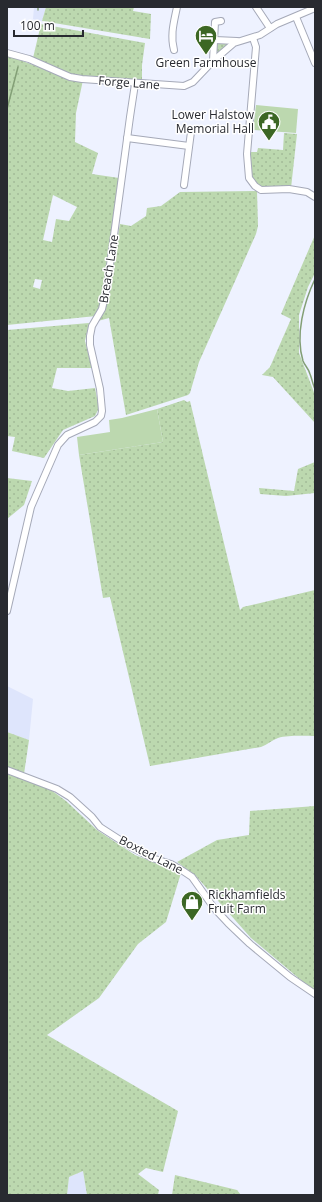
<svg xmlns="http://www.w3.org/2000/svg" width="322" height="1202" font-family="'Open Sans',sans-serif">
<defs>
<pattern id="grass-dots" width="8" height="8" patternUnits="userSpaceOnUse"><rect width="8" height="8" fill="#bcd8af"/><path d="M2 2h.1M6 6h.1" fill="none" stroke="#a2ba97" stroke-width="1.8" stroke-linecap="round"/></pattern>
</defs>
<rect width="100%" height="100%" fill="#eef2ff"/>
<g fill="#dee5fc">
<path d="M34,7H46L42,21L33,19Z"/>
<path d="M7,686L33,699L29,740L7,732Z"/>
<path d="M83,1171L87,1195H67L69,1177Z"/>
</g>
<g fill="url(#grass-dots)" fill-rule="evenodd">
<path d="M46,7H134L133,11L151,14L150,39L42,21Z"/>
<path d="M41,24L145,43L142,65V82L74,76L33,58Z"/>
<path d="M216,43H230L214,56Z"/>
<path d="M7,55L67,78L83,80L76,113L75,142L98,153L92,174L119,178L108,262L100,306L96,316L7,325ZM53,195L77,207L69,221L56,219L52,242L43,240ZM35,279L42,280L40,289L33,287Z"/>
<path d="M284,133L297,134L291,188C285,188 271,192 266,190C249,185 249,166 251,152H257L258,148L283,150Z"/>
<path d="M257,191L258,226L256,234L199,362L190,393L188,395L126,415L109,318L98,321L105,308L120,224L131,226L146,216L147,208L161,206L180,192Z"/>
<path d="M315,235V273L308,287L299,315V353L315,395V423L273,377L262,375L270,367L291,319L281,314Z"/>
<path d="M89,323L85,341L92,368H57L52,388L68,391L95,388L99,408L95,416L63,430L44,458L12,451L15,437L7,436V330Z"/>
<path d="M184,400L187,402L190,401L240,610L243,607L315,590V736C305,736 288,735 278,738C272,740 267,745 261,747L150,766L110,597L103,598L79,455L163,442L157,409Z"/>
<path d="M315,462V493L286,496L260,494L259,488L294,491L298,469Z"/>
<path d="M7,478L32,481L24,505L7,519Z"/>
<path d="M7,732L29,740L24,774L7,768Z"/>
<path d="M7,774L47,787L66,801L97,830L135,855L181,873L166,922L138,944L99,998L47,1035L178,1111L163,1172L146,1168L138,1174L159,1190L158,1195H87L83,1171L69,1177L67,1195H7Z"/>
<path d="M315,806V992L251,938L195,875L177,862L217,840L249,835L250,811Z"/>
<path d="M175,1175L237,1190L241,1195H172Z"/>
</g>
<g fill="#bcd8af">
<path d="M256,105L298,109L296,133L253,130Z"/>
<path d="M157,409L163,442L79,455L77,437L110,432L109,420L122,418Z"/>
</g>
<g fill="none" stroke-linecap="round" stroke-linejoin="round">
<g stroke="#839f76" stroke-width="1.5">
<path d="M38,10V7"/>
<path d="M7,109L18,67"/>
<path d="M315,279C304,302 295,335 303,361C305,366 309,369 310,374C312,379 313,385 315,389"/>
</g>
<g stroke="#a5a9b8" stroke-width="8">
<g id="minor">
<path d="M256,7L270,28"/>
<path d="M296,17L315,63"/>
<path d="M253,38L256,47L247,154L249,178L255,186L261,190L289,189L307,192L315,197"/>
<path d="M215,40L237,41"/>
<path d="M174,50C170,35 174,22 177,7"/>
<path d="M7,53L29,59L70,77L82,79L184,86L193,82L213,61L234,43L260,35L277,24L315,8"/>
<path d="M213,61L215,22L221,21"/>
<path d="M127,138L189,146"/>
<path d="M184,185L191,132"/>
<path d="M7,611L31,507L58,445L67,435L95,422L101,416L102,411L100,389L90,345V336L92,326L102,309L107,287L130,117L135,84"/>
<path d="M7,770L57,789L70,797L92,817L100,827L131,847L152,858L171,864L183,871L192,877L214,908L228,923L250,944L290,977L315,994"/>
</g>
</g>
<use href="#minor" stroke="#fff" stroke-width="6"/>
</g>
<defs>
<g id="hotel-pin" transform="scale(1.15)"><path d="M0 17L-7.5 6A9.5 9.5 0 1 1 7.5 6Z" fill="#3c6724" stroke="#fff"/><path d="M-6-4.5h1.5V1H6V5H4.5V3h-9V5H-6ZM-4 0a1.8 1.8 0 1 1 3.6 0ZM.5 0V-2.5h3Q6-2.5 6 0Z" fill="#fff"/></g>
<g id="civic-pin" transform="scale(1.15)"><path d="M0 17L-7.5 6A9.5 9.5 0 1 1 7.5 6Z" fill="#3c6724" stroke="#fff"/><path d="M-.6-6.5H3V-4.5H.6V-3L4-1V1h2V6H-6V1h2V-1L-.6-3ZM-1.2 2.5V6h2.4V2.5Z" fill="#fff"/></g>
<g id="shop-pin" transform="scale(1.15)"><path d="M0 17L-7.5 6A9.5 9.5 0 1 1 7.5 6Z" fill="#3c6724" stroke="#fff"/><path d="M-5-2.5h2.3a2.7 3.5 0 0 1 5.4 0H5L5.5 6h-11ZM-1.5-2.5h3a1.5 2.3 0 0 0-3 0Z" fill="#fff"/></g>
</defs>
<g fill-rule="evenodd">
<use href="#hotel-pin" x="206" y="36"/>
<use href="#civic-pin" x="269" y="122"/>
<use href="#shop-pin" x="192" y="902"/>
</g>
<g text-anchor="middle" stroke-width="3" stroke-linejoin="round" paint-order="stroke">
<g font-size="12" fill="#282a30" stroke="#fff">
<text x="206" y="67">Green Farmhouse</text>
<text x="254" y="119" text-anchor="end">Lower Halstow<tspan x="254" dy="14">Memorial Hall</tspan></text>
<text x="208" y="899" text-anchor="start">Rickhamfields<tspan x="208" dy="14">Fruit Farm</tspan></text>
</g>
<g font-size="12" fill="#282a30" stroke="#fff">
<text transform="translate(129 83) rotate(4)" y="4">Forge Lane</text>
<text transform="translate(109 269) rotate(-81)" y="4">Breach Lane</text>
<text transform="translate(151 855) rotate(27)" y="4">Boxted Lane</text>
</g>
</g>
<rect width="322" height="1202" fill="none" stroke="#282a30" stroke-width="16"/>
<path d="M14 30v6h69v-6" fill="none" stroke="#282a30" stroke-width="2"/>
<text x="20" y="30" font-size="12" fill="#282a30" stroke="#ffffff" stroke-width="3" paint-order="stroke">100 m</text>
</svg>
